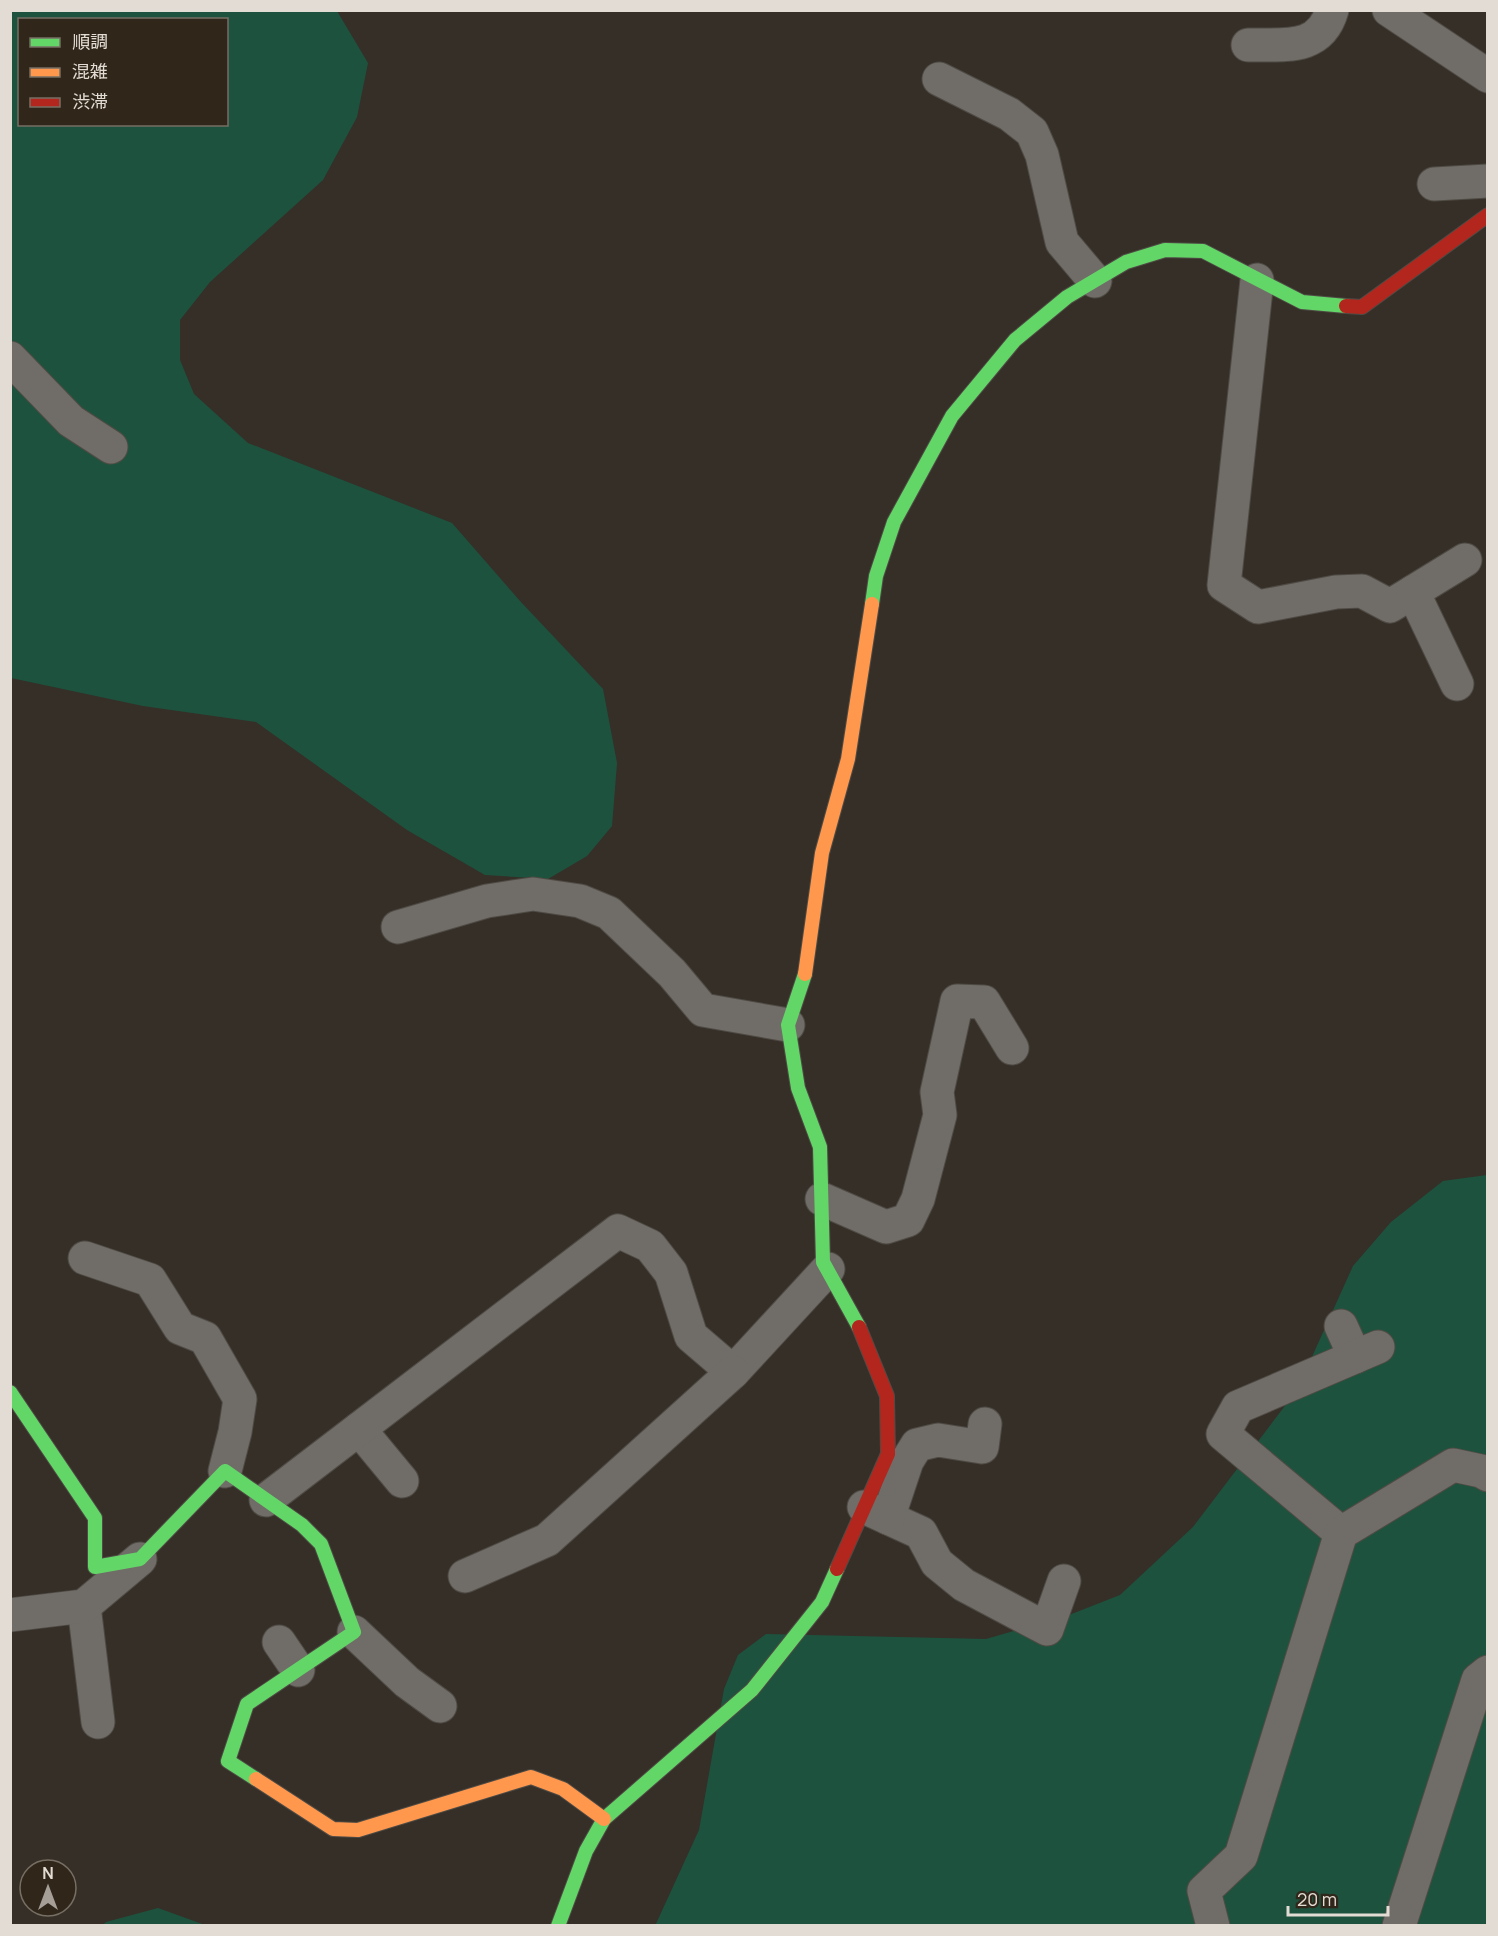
<svg xmlns="http://www.w3.org/2000/svg" width="1498" height="1936" font-family="Manrope,'Noto Sans JP',sans-serif">
<rect width="100%" height="100%" fill="#352f28"/>
<g fill="#1d533e" fill-rule="evenodd">
<path d="M11,11H337L368,63L357,117L323,180L210,282L180,320V360L194,394L248,443L452,523L520,601L603,689L617,763L612,826L587,856L548,879L485,875L407,830L256,722L143,706L11,678ZM20,20H226V124H20Z"/>
<path d="M1487,1175V1925L655,1926L699,1830L724,1689L738,1655L766,1634L986,1639L1069,1615L1120,1595L1193,1527L1297,1390L1353,1266L1391,1222L1443,1181Z"/>
<path d="M158,1908L205,1925H103L106,1922Z"/>
</g>
<g fill="none" stroke-linecap="round" stroke-linejoin="round">
<g stroke="#4f4b44" stroke-width="35">
<g id="street">
<path d="M1389,10L1488,76"/>
<path d="M1248,45C1283,44 1320,52 1332,10"/>
<path d="M939,79L1009,114L1032,132L1042,155L1062,242L1095,281"/>
<path d="M1434,184L1488,181"/>
<path d="M1257,280L1224,585L1258,607L1336,592L1362,591L1390,606L1465,560"/>
<path d="M10,358L71,421L111,447"/>
<path d="M1413,592L1457,684"/>
<path d="M398,927L487,901L533,894L580,901L609,913L672,973L703,1010L788,1025"/>
<path d="M822,1199L886,1227L908,1220L918,1199L940,1115L937,1092L957,1001L984,1002L1012,1048"/>
<path d="M85,1258L150,1280L180,1328L205,1338L240,1399L235,1432L225,1471"/>
<path d="M1341,1326L1355,1357"/>
<path d="M359,1429L402,1481"/>
<path d="M266,1500L618,1231L650,1246L671,1273L691,1336L733,1372L828,1269"/>
<path d="M864,1507L921,1533L937,1563L964,1585L1047,1629L1064,1581"/>
<path d="M888,1518L907,1461L917,1445L938,1440L982,1447L985,1424"/>
<path d="M1341,1533L1223,1434L1238,1407L1378,1347"/>
<path d="M465,1576L547,1540L733,1372"/>
<path d="M84,1606L98,1722"/>
<path d="M10,1615L84,1606L140,1559"/>
<path d="M354,1632L407,1682L440,1706"/>
<path d="M279,1642L298,1670"/>
<path d="M1213,1926L1204,1891L1241,1856L1341,1533L1453,1465L1481,1471L1488,1475"/>
<path d="M1399,1926L1478,1680L1488,1672"/>
</g>
</g>
<g stroke="#4f4b44" stroke-width="16">
<g id="fast">
<path d="M872,604L876,576L894,522L952,416L1015,340L1067,297L1126,262L1165,250L1203,251L1302,302L1346,306"/>
<path d="M805,974L788,1025L798,1088L820,1147L823,1262L859,1327"/>
<path d="M10,1392L95,1518V1567L140,1559L225,1471L302,1525L321,1544L354,1632L247,1704L228,1761L256,1779"/>
<path d="M558,1926L586,1851L604,1819L752,1690L822,1602L837,1569"/>
</g>
</g>
<g stroke="#4f4b44" stroke-width="16">
<g id="slow">
<path d="M805,974L822,853L848,759L872,604"/>
<path d="M256,1779L333,1829L358,1830L531,1777L563,1789L604,1819"/>
</g>
</g>
<g stroke="#4f4b44" stroke-width="16">
<g id="jam">
<path d="M1346,306L1362,307L1488,215"/>
<path d="M837,1569L888,1454L887,1396L859,1327"/>
</g>
</g>
<use href="#street" stroke="#706c67" stroke-width="33"/>
<use href="#fast" stroke="#63d668" stroke-width="14"/>
<use href="#slow" stroke="#ff974d" stroke-width="14"/>
<use href="#jam" stroke="#b3261e" stroke-width="14"/>
</g>
<rect width="1498" height="1936" fill="none" stroke="#e2dcd4" stroke-width="24"/>
<rect x="18" y="18" width="210" height="108" fill="#30261a" stroke="#776f64" stroke-width="1.5"/>
<rect x="30" y="38" width="30" height="9" fill="#63d668" stroke="#776f64" stroke-width="1.5"/>
<text x="72" y="48" font-size="18" fill="#e2dcd4">順調</text>
<rect x="30" y="68" width="30" height="9" fill="#ff974d" stroke="#776f64" stroke-width="1.5"/>
<text x="72" y="78" font-size="18" fill="#e2dcd4">混雑</text>
<rect x="30" y="98" width="30" height="9" fill="#b3261e" stroke="#776f64" stroke-width="1.5"/>
<text x="72" y="108" font-size="18" fill="#e2dcd4">渋滞</text>
<g transform="translate(48 1888)"><circle r="28" fill="#30261a" stroke="#776f64" stroke-width="1.5"/>
<path d="M0-4.5L10 22L0 15L-10 22Z" fill="#a59f98"/>
<text y="-9" font-size="16" font-weight="bold" text-anchor="middle" fill="#e2dcd4">N</text>
</g>
<path d="M1288 1906v9h100v-9" fill="none" stroke="#e2dcd4" stroke-width="3"/>
<text x="1297" y="1906" font-size="18" fill="#e2dcd4" stroke="#30261a" stroke-width="4.5" paint-order="stroke">20 m</text>
</svg>
